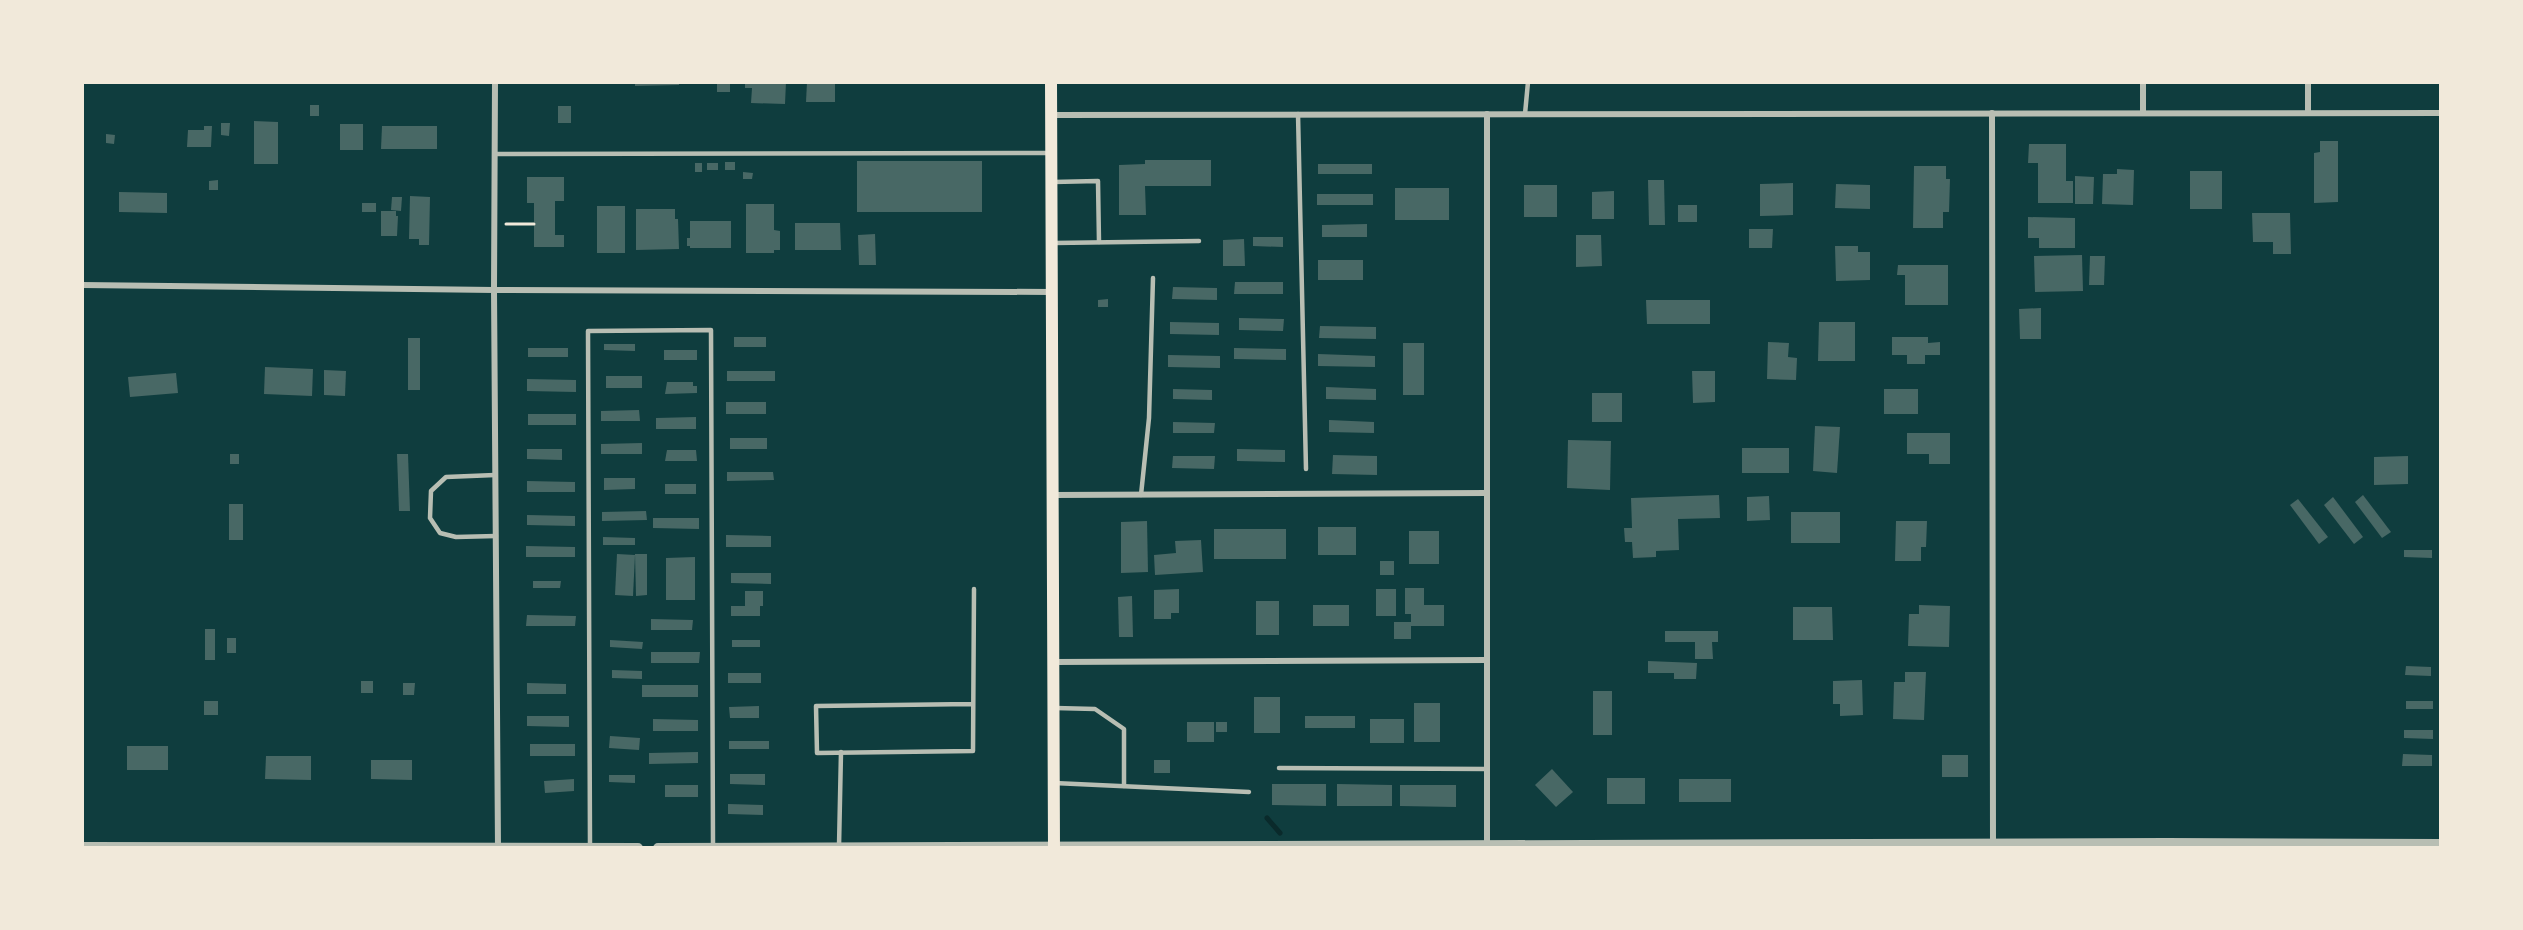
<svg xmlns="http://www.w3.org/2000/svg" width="2523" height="930" font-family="'Golos Text',sans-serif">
<rect width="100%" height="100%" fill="#0f3d3e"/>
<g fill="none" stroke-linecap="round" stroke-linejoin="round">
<path stroke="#0a2a2b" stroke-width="5" d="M1267,818L1280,833"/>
</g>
<g fill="#486865">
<path d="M635,82H679V85L635,86Z"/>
<rect x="717" y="82" width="13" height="10"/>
<path d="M745,82H786L785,104L751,103L752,88H745Z"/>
<path d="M807,82H835V102H806Z"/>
<rect x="310" y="105" width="9" height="11"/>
<rect x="558" y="106" width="13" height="17"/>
<path d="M254,121L278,122V164H254Z"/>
<path d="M221,123H230L229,136L221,135Z"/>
<rect x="340" y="124" width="23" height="26"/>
<path d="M204,126H212L211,147H187L188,130H204Z"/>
<path d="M382,126H437V149H381Z"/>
<path d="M106,134L115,135L114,144L106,143Z"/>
<path d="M2320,141H2338V202L2314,203V153L2320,152Z"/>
<path d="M2029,144H2066V181H2073V203H2038V163H2028Z"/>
<path d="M1145,160H1211V186H1145L1146,215H1119V165L1145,164Z"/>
<rect x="857" y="161" width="125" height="51"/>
<rect x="725" y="162" width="10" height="8"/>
<rect x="695" y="163" width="7" height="9"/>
<rect x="707" y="163" width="11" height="7"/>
<rect x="1318" y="164" width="54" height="10"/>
<path d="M1914,166H1946V179H1950L1949,212H1943V228H1913Z"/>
<path d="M2117,169L2134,170L2133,205L2102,204L2103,174H2117Z"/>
<rect x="2190" y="171" width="32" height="38"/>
<path d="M743,172L753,173L752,179H743Z"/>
<path d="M2075,176L2094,177L2093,204H2075Z"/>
<path d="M527,177H564V201H555V235H564V247H534V203H527Z"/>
<path d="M218,180V190H209V181Z"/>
<path d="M1648,180H1664L1665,225H1649Z"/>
<path d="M1793,183V215L1760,216V184Z"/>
<path d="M1836,184L1870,185V209L1835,208Z"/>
<rect x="1524" y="185" width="33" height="32"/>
<rect x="1395" y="188" width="54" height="32"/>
<path d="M1614,191V219H1592V192Z"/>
<path d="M119,192L167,193V213L119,212Z"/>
<rect x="1317" y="194" width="56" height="11"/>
<path d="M410,196L430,197L429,245H419V239H409Z"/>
<path d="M392,197H402L401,211L391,210Z"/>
<rect x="362" y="203" width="14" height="9"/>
<path d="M746,204H774V230L780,231V250H774V253H746Z"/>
<rect x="1678" y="205" width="19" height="17"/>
<rect x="597" y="206" width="28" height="47"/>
<path d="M636,209H675V219H678L679,249L636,250Z"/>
<path d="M381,211H396V216H398L397,236H381Z"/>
<path d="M2252,213H2290L2291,254H2273V242H2253Z"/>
<path d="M2028,217L2075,218V248H2039V238H2028Z"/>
<path d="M690,221H731V248H690V246H687V238H690Z"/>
<path d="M795,223H840L841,250H795Z"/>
<path d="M1367,224V237H1322V225Z"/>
<path d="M1749,229H1773L1772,248H1749Z"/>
<path d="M875,234L876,265H859L858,235Z"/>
<path d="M1576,235H1601L1602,266L1576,267Z"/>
<path d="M1253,237H1283V247L1253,246Z"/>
<path d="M1244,239L1245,266H1223V240Z"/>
<path d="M1835,246H1858V252H1870V280L1836,281Z"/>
<path d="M2082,255L2083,291L2035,292L2034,256Z"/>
<path d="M2090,256H2105L2104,285H2089Z"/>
<rect x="1318" y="260" width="45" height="20"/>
<path d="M1898,265H1948V305H1905V275H1897Z"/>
<path d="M1235,282H1283V294H1234Z"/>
<path d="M1173,287L1217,288V300L1172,299Z"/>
<path d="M1108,299V307H1098V300Z"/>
<path d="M1646,300H1710V324H1647Z"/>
<path d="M2041,308V339H2020L2019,309Z"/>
<path d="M1239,318L1284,319L1283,331L1239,330Z"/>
<path d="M1170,322L1219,323V335L1170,334Z"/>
<path d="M1819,322H1855V361H1818Z"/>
<path d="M1320,326L1376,327V339L1319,338Z"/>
<rect x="734" y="337" width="32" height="10"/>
<path d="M1892,337H1928V343L1940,342V355H1925V364H1907V355H1892Z"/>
<rect x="408" y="338" width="12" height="52"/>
<path d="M1768,342L1789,343L1788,357L1797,358L1796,380L1767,379Z"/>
<rect x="1403" y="343" width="21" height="52"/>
<path d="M604,344H635V351L604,350Z"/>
<rect x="528" y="348" width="40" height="9"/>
<path d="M1234,348L1286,349V360L1234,359Z"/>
<rect x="664" y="350" width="33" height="10"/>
<path d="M1318,354L1375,356V367L1318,366Z"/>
<path d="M1168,355L1220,356V368L1168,367Z"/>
<path d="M265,367L313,369L312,396L264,394Z"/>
<path d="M324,370L346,371L345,396L324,395Z"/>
<rect x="727" y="371" width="48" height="10"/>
<path d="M1692,371H1715V402L1693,403Z"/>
<path d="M176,373L178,393L130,397L128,377Z"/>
<rect x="606" y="376" width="36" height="12"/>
<path d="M527,379L576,380V392L527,391Z"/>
<path d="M667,382H693V386H697V393L665,394Z"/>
<path d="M1326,387L1376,389V400L1326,399Z"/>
<path d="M1173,389L1212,390V400L1173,399Z"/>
<rect x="1884" y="389" width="34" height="25"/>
<rect x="1592" y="393" width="30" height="29"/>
<rect x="726" y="402" width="40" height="12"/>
<path d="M639,410L640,421H601V411Z"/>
<rect x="528" y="414" width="48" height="11"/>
<path d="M696,417V429H656V418Z"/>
<path d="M1329,420L1374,422V433L1329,432Z"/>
<path d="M1173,422L1215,423L1214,433H1173Z"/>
<path d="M1815,426L1840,427L1837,473L1813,471Z"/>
<path d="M1907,433H1950V464H1929V454H1907Z"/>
<rect x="730" y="438" width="37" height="11"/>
<path d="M1568,440L1611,441L1610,490L1567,488Z"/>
<path d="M642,443V454H601V444Z"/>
<rect x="1742" y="448" width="47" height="25"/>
<path d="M527,449H562V460L527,459Z"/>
<path d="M1237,449L1285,450V462L1237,461Z"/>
<path d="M667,450H696L697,461H665Z"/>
<rect x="230" y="454" width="9" height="10"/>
<path d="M397,454H408L410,511H399Z"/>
<path d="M1333,455L1377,456V475L1332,474Z"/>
<path d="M1173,456H1215L1214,469L1172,468Z"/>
<path d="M2408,456V484L2374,485V457Z"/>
<path d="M727,472H773L774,480L727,481Z"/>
<path d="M604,478H635V489L604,490Z"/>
<path d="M527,481L575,482V492H527Z"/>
<rect x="665" y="484" width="31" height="10"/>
<path d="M1719,495L1720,518L1678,519L1679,550L1656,551V557L1633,558L1632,542H1625L1624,528H1632L1631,498Z"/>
<path d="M2363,495L2391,532L2382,538L2355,502Z"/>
<path d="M1769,496L1770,520L1747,521V497Z"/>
<path d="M2333,497L2363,537L2354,544L2324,505Z"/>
<path d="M2298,499L2328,537L2319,544L2290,505Z"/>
<rect x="229" y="504" width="14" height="36"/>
<path d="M646,511L647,520L602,521V512Z"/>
<rect x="1791" y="512" width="49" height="31"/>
<path d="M527,515L575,516V526L527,525Z"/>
<path d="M653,518H699V529L653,528Z"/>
<path d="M1147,521L1148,572L1121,573V522Z"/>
<path d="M1896,521H1927L1926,547H1921V561H1895Z"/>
<rect x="1318" y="527" width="38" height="28"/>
<rect x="1214" y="529" width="72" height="30"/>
<rect x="1409" y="531" width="30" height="33"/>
<path d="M726,535L771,536V547H726Z"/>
<path d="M603,537L635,538V545H603Z"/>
<path d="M1201,540L1203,572L1155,575L1154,555L1176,553L1175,541Z"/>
<path d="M526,546L575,547V557H526Z"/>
<path d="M2404,550H2432V558L2404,557Z"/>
<path d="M617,554L635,555L633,596L615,595Z"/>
<path d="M635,554H647V595L636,596Z"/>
<path d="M695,557V600H666V558Z"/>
<rect x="1380" y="561" width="14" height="14"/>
<path d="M731,573H771V584L731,583Z"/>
<path d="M533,581H561L560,588H533Z"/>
<path d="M1405,588H1424V605H1444V626H1411V639H1394V622H1411V614H1405Z"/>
<path d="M1179,589V613H1171V619H1154V590Z"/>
<rect x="1376" y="589" width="20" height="27"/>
<path d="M745,591H763V606H760V616H731V606H745Z"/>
<path d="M1132,596L1133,637H1119L1118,597Z"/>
<rect x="1256" y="601" width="23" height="34"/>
<rect x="1313" y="605" width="36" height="21"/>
<path d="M1919,605L1950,606L1949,647L1908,646L1909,614H1919Z"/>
<path d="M1793,607H1832L1833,640H1793Z"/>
<path d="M527,615L576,616L575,626H526Z"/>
<path d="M651,619L693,620L692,630H651Z"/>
<rect x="205" y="629" width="10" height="31"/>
<path d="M1665,631H1718V642H1712L1713,659H1695V642H1665Z"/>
<rect x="227" y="638" width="9" height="15"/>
<path d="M610,640L643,642L642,649L610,647Z"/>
<rect x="732" y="640" width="28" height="7"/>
<path d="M651,652H700L699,663H651Z"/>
<path d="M1648,661L1697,663L1696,679H1674V673H1648Z"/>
<path d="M2406,666L2431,667V676L2405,675Z"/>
<path d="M612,670L642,671V679L612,678Z"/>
<path d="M1905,672H1926L1924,720L1893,719L1894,682H1905Z"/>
<rect x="728" y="673" width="33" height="10"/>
<path d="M1862,680L1863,715L1840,716V704H1833V681Z"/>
<rect x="361" y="681" width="12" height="12"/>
<path d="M403,683H415L414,695H403Z"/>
<path d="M527,683L566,684V694H527Z"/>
<rect x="642" y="685" width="56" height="12"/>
<rect x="1593" y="691" width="19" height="44"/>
<rect x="1254" y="697" width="26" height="36"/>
<rect x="204" y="701" width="14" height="14"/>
<rect x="2406" y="701" width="27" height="8"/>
<rect x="1414" y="703" width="26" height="39"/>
<path d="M759,706V718H730L729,707Z"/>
<path d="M527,716H569V727L527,726Z"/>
<rect x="1305" y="716" width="50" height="12"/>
<path d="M653,719L698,720V731H653Z"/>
<rect x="1370" y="719" width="34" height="24"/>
<rect x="1187" y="722" width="27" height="20"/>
<rect x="1216" y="722" width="11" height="10"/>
<path d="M2404,730H2433V739L2404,738Z"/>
<path d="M610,736L640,738L639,750L609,748Z"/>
<rect x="729" y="741" width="40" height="8"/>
<rect x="530" y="744" width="45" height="12"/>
<rect x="127" y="746" width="41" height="24"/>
<path d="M698,752V763L649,764V753Z"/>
<path d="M2403,754L2432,755V766H2402Z"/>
<rect x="1942" y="755" width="26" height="22"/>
<path d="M266,756H311V780L265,779Z"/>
<path d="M371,760H412V780L371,779Z"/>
<rect x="1154" y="760" width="16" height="13"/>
<path d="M1552,769L1573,792L1556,807L1535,785Z"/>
<path d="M730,774H765V785L730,784Z"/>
<path d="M609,775H635V783L609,782Z"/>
<rect x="1607" y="778" width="38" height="26"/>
<path d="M574,779V791L545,793L544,781Z"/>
<rect x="1679" y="779" width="52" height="23"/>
<path d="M1272,784H1326V806L1272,805Z"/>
<path d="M1337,784L1392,785V806H1337Z"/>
<rect x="665" y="785" width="33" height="12"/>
<path d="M1400,785H1456V807L1400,806Z"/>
<path d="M728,804L763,805V815L728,814Z"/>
</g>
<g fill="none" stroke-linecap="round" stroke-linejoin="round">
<path stroke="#f1e9da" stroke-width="3" d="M506,224H534"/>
<g stroke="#b8beb3" stroke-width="4.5">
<path d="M1298,114L1306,469"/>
<path d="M1525,114L1528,82"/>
<path d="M495,154L1050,153"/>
<path d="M1053,182L1098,181L1099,242"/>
<path d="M1054,243L1199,241"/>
<path d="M495,475L446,477L431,491L430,518L440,533L456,537L496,536"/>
<path d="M1141,495L1149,418L1153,278"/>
<path d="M972,704L816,706L817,753L973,751L974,589"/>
<path d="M1055,708L1095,709L1124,729V786"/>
<path d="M1279,768L1487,769"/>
<path d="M1054,783L1249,792"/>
<path d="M590,847L588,331L711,330L713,846"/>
<path d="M839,847L841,752"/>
</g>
<g stroke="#b8beb3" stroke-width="6">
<path d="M495,82L494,290L498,848"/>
<path d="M2143,82V113"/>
<path d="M2308,112V82"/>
<path d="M1992,113L1993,845"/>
<path d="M1487,114V847"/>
<path d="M1050,115L2440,113"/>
<path d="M82,285L494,290L1052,292"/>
<path d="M1053,495L1487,493"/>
<path d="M1054,662L1487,660"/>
</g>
<g stroke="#b8beb3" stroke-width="10">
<path d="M82,847L638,848"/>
<path d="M658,848L2165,843L2440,844"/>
</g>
<path stroke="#f1e9da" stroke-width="12" d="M1051,82L1054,848"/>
</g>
<rect width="2523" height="930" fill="none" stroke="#f1e9da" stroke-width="168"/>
</svg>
